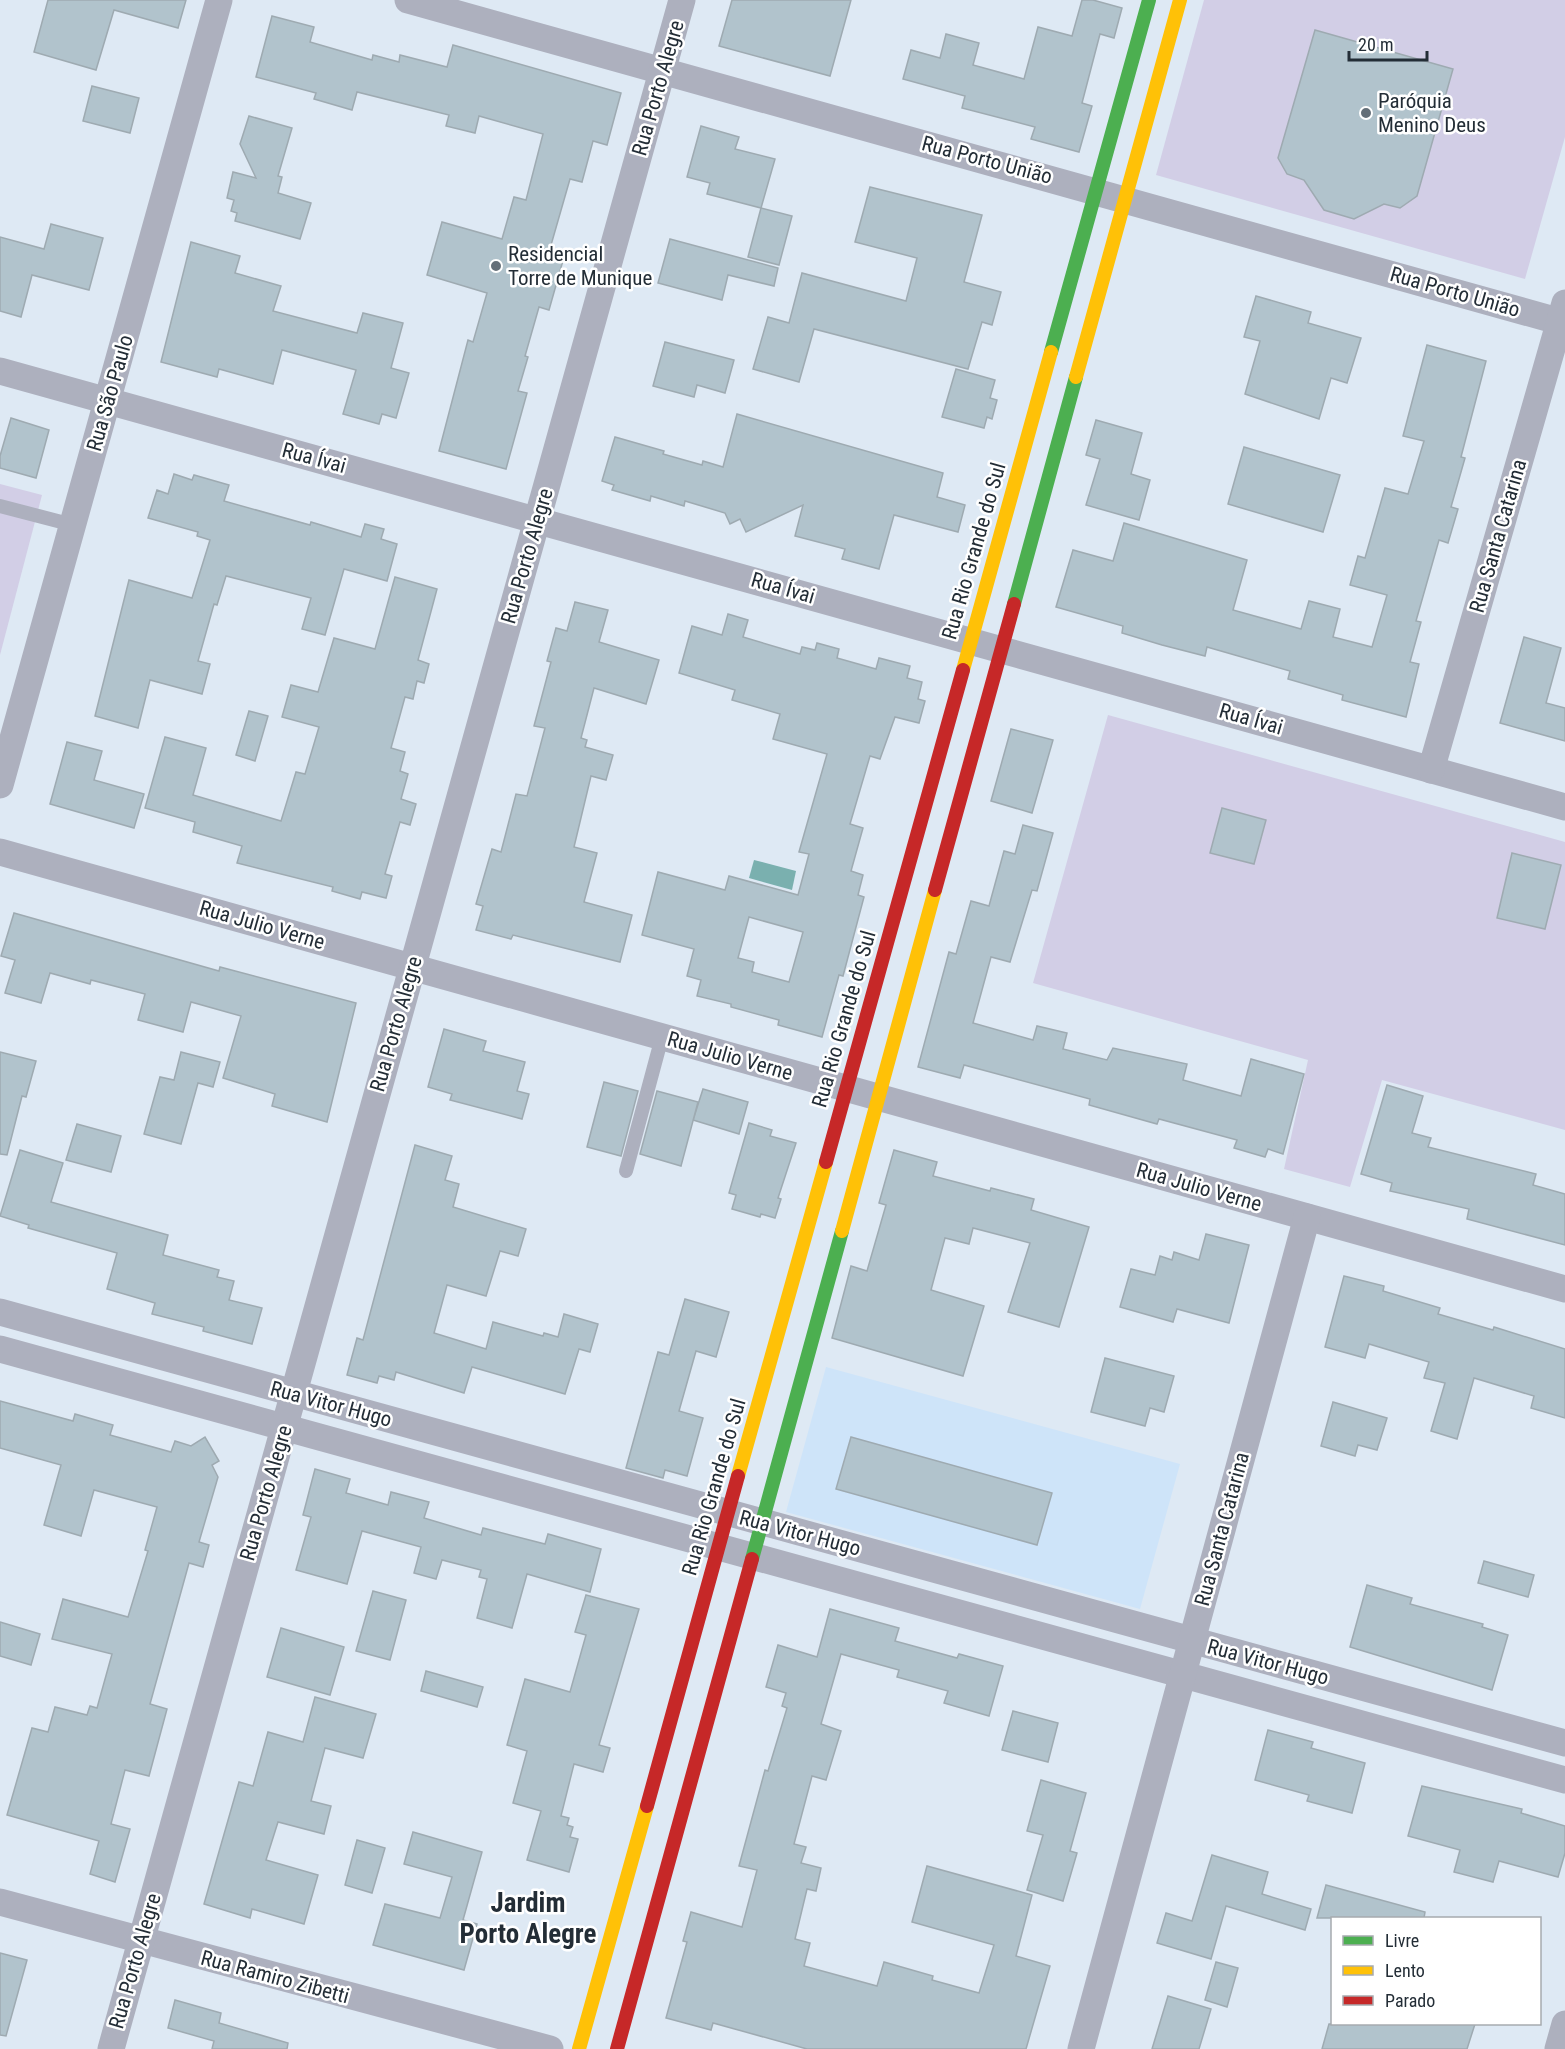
<svg xmlns="http://www.w3.org/2000/svg" width="1565" height="2049" font-family="'Roboto Condensed',sans-serif">
<rect width="100%" height="100%" fill="#dee9f4"/>
<path fill="#cee4f9" d="M826,1367L1180,1464L1140,1609L786,1512Z"/>
<g fill="#d2cee6">
<path d="M1204,0H1565V137L1525,279L1156,175Z"/>
<path d="M0,484L42,495L0,655Z"/>
<path d="M1108,715L1565,842V1130L1382,1080L1350,1187L1284,1169L1308,1060L1033,983Z"/>
</g>
<path fill="#7ab0af" d="M754,860L796,871L792,890L749,878Z"/>
<g fill="#b1c3cc" stroke="#9eaab1" stroke-width="1.5" fill-rule="evenodd">
<path d="M48,0H186L178,28L114,10L96,70L34,52Z"/>
<path d="M732,0H851L830,76L719,46Z"/>
<path d="M1082,0H1093L1122,8L1114,38L1100,34L1082,103L1092,106L1079,152L1031,139L1035,127L962,108L965,96L903,79L911,50L940,58L946,34L979,43L973,65L1024,79L1038,27L1072,36Z"/>
<path d="M272,16L314,27L310,42L372,60L373,55L399,62L400,55L447,67L453,45L621,93L607,145L593,141L582,182L570,179L549,252L564,257L549,310L539,307L525,356L528,357L518,391L527,393L506,469L439,451L468,340L473,342L487,293L427,275L442,222L502,239L514,197L526,200L543,134L479,116L475,133L446,126L449,115L357,92L352,110L314,99L316,93L256,77Z"/>
<path d="M1315,30L1453,69L1417,196L1400,208L1384,204L1354,219L1324,210L1304,180L1287,174L1278,158Z"/>
<path d="M92,86L139,98L130,133L83,121Z"/>
<path d="M249,116L292,128L278,176L282,177L278,193L311,203L300,239L235,221L237,213L231,211L234,200L227,198L233,172L256,178L240,144Z"/>
<path d="M701,126L739,137L735,149L775,159L761,208L707,194L710,183L687,177Z"/>
<path d="M870,187L982,215L964,282L1001,292L992,325L982,322L968,369L814,329L799,382L753,369L768,317L789,323L802,273L906,301L917,258L855,242Z"/>
<path d="M761,208L792,216L779,265L748,257Z"/>
<path d="M51,224L103,238L89,290L32,275L21,317L0,311V237L44,249Z"/>
<path d="M670,239L778,268L774,286L728,275L722,300L658,283Z"/>
<path d="M191,242L240,256L235,273L281,286L273,311L357,333L363,313L403,323L391,368L409,373L396,418L382,414L379,424L343,414L356,370L282,350L273,384L219,369L217,377L161,362Z"/>
<path d="M1256,296L1311,312L1308,323L1361,338L1347,383L1331,378L1319,419L1245,394L1260,341L1244,337Z"/>
<path d="M665,342L734,360L725,393L697,385L694,397L653,386Z"/>
<path d="M1427,345L1486,361L1461,457L1465,458L1451,507L1458,509L1448,543L1439,540L1416,621L1421,622L1410,662L1419,664L1406,717L1342,700L1343,695L1288,679L1290,671L1207,647L1205,656L1162,645L1122,633L1123,626L1056,607L1073,550L1113,561L1124,523L1247,560L1233,610L1301,629L1309,601L1340,609L1333,637L1372,647L1387,595L1350,585L1358,556L1365,558L1385,488L1408,494L1424,441L1403,436Z"/>
<path d="M956,369L995,380L990,398L997,400L992,419L987,417L984,428L942,417Z"/>
<path d="M737,414L943,473L937,497L965,505L958,532L894,515L879,569L842,559L845,549L795,536L803,505L746,532L740,519L730,524L725,513L685,501L684,506L651,496L650,501L612,490L614,485L602,481L615,437L664,451L663,454L702,465L703,461L723,467Z"/>
<path d="M11,418L49,430L36,478L0,468V456Z"/>
<path d="M1096,420L1142,433L1131,474L1150,480L1139,520L1086,505L1100,459L1086,455Z"/>
<path d="M1244,447L1340,475L1323,532L1228,504Z"/>
<path d="M174,474L192,480L194,475L229,485L224,501L310,525L311,522L361,537L365,524L384,529L381,539L397,544L387,581L344,569L325,635L302,629L311,598L226,576L217,605L214,604L198,661L210,664L202,694L150,680L138,728L95,716L129,580L192,598L210,540L197,536L198,532L148,518L157,490L168,494Z"/>
<path d="M395,577L437,589L418,660L429,664L424,683L417,681L413,699L405,697L391,748L405,752L400,771L408,774L401,799L416,804L410,825L400,822L385,874L392,876L386,898L362,892L360,899L332,891L333,887L237,863L242,846L193,832L195,822L145,808L165,737L206,748L193,795L281,821L296,772L305,774L319,727L282,717L291,685L318,692L334,638L375,649Z"/>
<path d="M575,602L608,610L599,642L659,660L646,704L594,688L581,738L587,740L585,747L613,755L606,780L591,776L574,847L597,853L584,902L632,915L620,962L513,935L511,939L476,930L483,906L476,904L492,849L501,852L516,794L527,796L545,728L534,726L551,662L547,661L556,628L567,631Z"/>
<path d="M728,614L748,620L743,637L800,654L802,647L815,650L817,643L839,649L837,658L876,669L879,658L910,666L907,678L922,682L918,699L925,701L919,723L895,717L880,759L870,756L850,824L863,828L851,871L863,875L858,895L864,897L843,976L839,975L822,1037L778,1025L779,1020L731,1007V1004L697,996L701,980L687,976L694,949L642,935L658,872L725,890L729,876L798,895L809,854L799,852L827,754L773,739L780,714L732,700L735,690L679,673L692,626L722,635ZM749,917L803,932L789,982L752,972L754,962L738,958Z"/>
<path d="M1524,637L1561,648L1546,703L1565,708V741L1500,723Z"/>
<path d="M249,711L268,716L255,761L236,755Z"/>
<path d="M1011,729L1053,740L1032,813L991,801Z"/>
<path d="M67,742L102,751L94,780L144,794L134,828L50,804Z"/>
<path d="M1222,808L1266,820L1254,864L1210,853Z"/>
<path d="M1023,825L1053,833L1037,891L1032,890L1010,962L991,957L973,1023L1033,1040L1037,1026L1067,1033L1063,1049L1107,1060L1113,1048L1187,1064L1183,1080L1241,1096L1251,1059L1304,1074L1283,1154L1268,1149L1265,1157L1234,1148L1237,1140L1159,1119L1157,1124L1089,1105L1090,1099L964,1065L960,1078L918,1067L949,952L956,954L971,901L989,906L1004,851L1015,854Z"/>
<path d="M1512,853L1561,865L1545,929L1497,918Z"/>
<path d="M14,913L219,971L220,967L356,1003L327,1122L272,1106L275,1094L223,1078L241,1016L191,1002L183,1032L138,1020L145,994L91,980L90,984L50,973L41,1003L5,993L15,960L1,956Z"/>
<path d="M444,1029L486,1041L483,1051L525,1062L517,1091L529,1094L522,1119L450,1100L452,1094L428,1087Z"/>
<path d="M0,1052L36,1061L26,1097L22,1096L7,1155L0,1154Z"/>
<path d="M181,1052L220,1062L213,1087L198,1083L181,1144L144,1134L160,1077L174,1080Z"/>
<path d="M604,1082L638,1091L621,1156L587,1147Z"/>
<path d="M1387,1085L1423,1096L1412,1133L1431,1138L1428,1147L1536,1174L1533,1185L1565,1194V1245L1467,1219L1469,1209L1390,1191L1392,1183L1361,1174Z"/>
<path d="M703,1089L748,1102L739,1134L693,1120Z"/>
<path d="M657,1091L698,1102L681,1166L640,1154Z"/>
<path d="M749,1123L772,1130L770,1136L796,1143L778,1198L781,1199L775,1218L761,1214L760,1217L732,1209L736,1195L729,1193Z"/>
<path d="M77,1124L121,1136L111,1172L66,1160Z"/>
<path d="M415,1145L452,1156L445,1180L459,1184L453,1207L526,1229L518,1256L500,1251L486,1296L447,1285L434,1333L486,1349L493,1322L543,1336L544,1333L558,1337L564,1314L598,1324L590,1352L579,1349L565,1394L472,1367L464,1393L396,1372L394,1380L379,1376L377,1383L347,1375L357,1338L363,1340Z"/>
<path d="M20,1150L63,1163L51,1202L168,1235L163,1255L219,1270L217,1277L234,1281L229,1300L262,1308L252,1344L203,1331L204,1327L152,1314L155,1303L107,1289L117,1253L28,1228L29,1225L0,1216Z"/>
<path d="M894,1150L937,1162L933,1176L990,1191L991,1188L1034,1199L1031,1210L1089,1227L1059,1327L1008,1312L1030,1243L973,1228L969,1244L945,1238L931,1290L984,1306L963,1376L832,1338L851,1266L867,1271L886,1205L879,1203Z"/>
<path d="M1206,1234L1249,1245L1229,1323L1177,1309L1173,1322L1120,1307L1131,1269L1155,1275L1160,1256L1172,1260L1174,1252L1199,1260Z"/>
<path d="M1344,1276L1384,1286L1383,1291L1440,1308L1438,1314L1493,1330L1494,1327L1565,1349V1418L1531,1408L1534,1396L1474,1378L1457,1439L1431,1431L1445,1383L1424,1378L1429,1362L1369,1344L1365,1358L1325,1347Z"/>
<path d="M685,1299L729,1312L716,1357L696,1351L679,1411L703,1418L687,1476L665,1470L663,1478L626,1468L658,1352L669,1355Z"/>
<path d="M1105,1358L1174,1376L1164,1412L1150,1408L1145,1426L1091,1412Z"/>
<path d="M0,1401L73,1421L75,1414L113,1425L110,1435L171,1452L175,1441L191,1446L205,1437L219,1461L212,1465L218,1477L199,1542L209,1545L203,1567L189,1563L150,1704L167,1709L149,1776L125,1770L111,1824L130,1829L115,1882L90,1874L99,1841L7,1815L32,1728L48,1732L55,1707L87,1715L90,1706L97,1708L112,1654L52,1639L63,1599L128,1617L148,1551L145,1550L157,1507L94,1490L81,1536L44,1525L61,1465L0,1448Z"/>
<path d="M1333,1402L1387,1418L1377,1450L1358,1445L1355,1456L1321,1446Z"/>
<path d="M851,1437L1052,1493L1037,1545L836,1489Z"/>
<path d="M315,1469L350,1479L346,1493L388,1505L391,1492L429,1502L424,1518L481,1535L483,1528L545,1544L548,1534L601,1549L590,1592L527,1574L512,1628L477,1618L487,1579L479,1577L481,1570L442,1560L436,1579L414,1573L421,1547L362,1531L347,1584L296,1570L311,1517L303,1515Z"/>
<path d="M1484,1561L1534,1575L1528,1597L1478,1583Z"/>
<path d="M1367,1585L1412,1598L1410,1604L1483,1624L1482,1627L1508,1635L1492,1690L1350,1647Z"/>
<path d="M373,1591L406,1600L390,1660L356,1651Z"/>
<path d="M586,1595L639,1609L599,1745L610,1748L603,1772L574,1764L561,1816L569,1818L567,1825L573,1827L570,1837L578,1839L569,1872L527,1860L541,1811L513,1803L527,1751L507,1745L525,1679L570,1692L586,1635L575,1632Z"/>
<path d="M830,1609L899,1628L895,1641L957,1658L959,1654L1003,1666L989,1716L944,1703L948,1691L897,1677L899,1670L841,1654L821,1724L841,1731L826,1780L812,1776L794,1844L806,1847L801,1863L821,1868L816,1891L807,1889L795,1939L810,1943L804,1966L877,1986L884,1962L933,1976L932,1980L979,1993L994,1945L912,1922L927,1866L1032,1895L1016,1956L1050,1966L1026,2049H807L713,2023L711,2030L666,2018L687,1942L683,1941L691,1912L742,1927L757,1870L739,1866L765,1770L768,1771L787,1708L782,1706L786,1693L766,1687L778,1645L817,1657Z"/>
<path d="M0,1622L40,1634L31,1665L0,1656Z"/>
<path d="M281,1628L344,1647L330,1695L267,1677Z"/>
<path d="M426,1671L483,1687L477,1707L421,1691Z"/>
<path d="M315,1697L376,1714L363,1758L325,1748L311,1801L331,1806L324,1834L278,1822L266,1860L318,1875L304,1924L252,1909L250,1918L204,1904L239,1782L253,1786L268,1732L303,1742Z"/>
<path d="M1013,1711L1058,1723L1048,1762L1002,1750Z"/>
<path d="M1268,1730L1313,1742L1311,1748L1365,1763L1352,1813L1307,1801L1309,1795L1255,1780Z"/>
<path d="M1041,1780L1086,1793L1070,1851L1077,1853L1063,1901L1027,1890L1043,1835L1027,1831Z"/>
<path d="M1422,1786L1522,1809L1521,1813L1565,1826V1853L1558,1877L1499,1861L1493,1882L1454,1872L1460,1850L1408,1836Z"/>
<path d="M413,1832L482,1852L463,1920L477,1924L464,1970L373,1945L385,1904L440,1918L452,1877L404,1864Z"/>
<path d="M357,1840L385,1848L372,1893L345,1885Z"/>
<path d="M1212,1855L1268,1872L1262,1894L1311,1909L1305,1930L1226,1906L1211,1959L1157,1943L1166,1913L1192,1921Z"/>
<path d="M1326,1885L1425,1912L1424,1918H1317Z"/>
<path d="M0,1953L27,1960L6,2036L0,2035Z"/>
<path d="M1216,1962L1238,1968L1227,2007L1205,2000Z"/>
<path d="M1168,1996L1211,2009L1199,2049H1152Z"/>
<path d="M175,2000L221,2013L219,2023L288,2043L287,2049H212L214,2041L168,2028Z"/>
<path d="M1329,2024H1475L1467,2049H1322Z"/>
</g>
<g fill="none" stroke-linecap="round" stroke-linejoin="round">
<g stroke="#adb0be" stroke-width="14">
<path d="M0,506L73,525"/>
<path d="M626,1171L662,1037"/>
</g>
<g stroke="#adb0be" stroke-width="27">
<path d="M408,0L1565,323"/>
<path d="M0,371L1565,807"/>
<path d="M1431,770L1565,303"/>
<path d="M0,785L219,0"/>
<path d="M0,852L1565,1289"/>
<path d="M0,1312L1565,1743"/>
<path d="M0,1349L1565,1780"/>
<path d="M0,1902L550,2049"/>
<path d="M111,2049L682,0"/>
<path d="M1081,2049L1307,1217"/>
<path d="M1558,2049L1565,2024"/>
</g>
<g stroke="#4caf50" stroke-width="14">
<path d="M1051,352L1149,0"/>
<path d="M1014,604L1076,377"/>
<path d="M752,1559L842,1231"/>
</g>
<g stroke="#ffc107" stroke-width="14">
<path d="M1076,377L1180,0"/>
<path d="M963,670L1051,352"/>
<path d="M842,1231L935,890"/>
<path d="M738,1476L826,1162"/>
<path d="M579,2049L647,1806"/>
</g>
<g stroke="#c62828" stroke-width="14">
<path d="M935,890L1014,604"/>
<path d="M826,1162L963,670"/>
<path d="M647,1806L738,1476"/>
<path d="M617,2049L752,1559"/>
</g>
</g>
<g fill="#646f78" stroke="#fff" stroke-width="2">
<circle cx="1366" cy="113" r="6"/>
<circle cx="496" cy="266" r="6"/>
</g>
<g text-anchor="middle" stroke-width="5" stroke-linejoin="round" paint-order="stroke">
<g font-size="21" fill="#232d36" stroke="#fff">
<text transform="translate(658 88) rotate(-74)" y="7">Rua Porto Alegre</text>
<text transform="translate(987 160) rotate(15)" y="7">Rua Porto União</text>
<text transform="translate(1455 292) rotate(16)" y="7">Rua Porto União</text>
<text transform="translate(110 393) rotate(-74)" y="7">Rua São Paulo</text>
<text transform="translate(314 458) rotate(15)" y="7">Rua Ívai</text>
<text transform="translate(1498 536) rotate(-74)" y="7">Rua Santa Catarina</text>
<text transform="translate(974 551) rotate(-74)" y="7">Rua Rio Grande do Sul</text>
<text transform="translate(527 556) rotate(-74)" y="7">Rua Porto Alegre</text>
<text transform="translate(783 588) rotate(16)" y="7">Rua Ívai</text>
<text transform="translate(1251 719) rotate(16)" y="7">Rua Ívai</text>
<text transform="translate(262 925) rotate(16)" y="7">Rua Julio Verne</text>
<text transform="translate(844 1019) rotate(-74)" y="7">Rua Rio Grande do Sul</text>
<text transform="translate(396 1024) rotate(-74)" y="7">Rua Porto Alegre</text>
<text transform="translate(730 1056) rotate(16)" y="7">Rua Julio Verne</text>
<text transform="translate(1199 1187) rotate(16)" y="7">Rua Julio Verne</text>
<text transform="translate(331 1404) rotate(15)" y="7">Rua Vitor Hugo</text>
<text transform="translate(714 1487) rotate(-74)" y="7">Rua Rio Grande do Sul</text>
<text transform="translate(266 1493) rotate(-74)" y="7">Rua Porto Alegre</text>
<text transform="translate(1222 1529) rotate(-75)" y="7">Rua Santa Catarina</text>
<text transform="translate(800 1533) rotate(15)" y="7">Rua Vitor Hugo</text>
<text transform="translate(1268 1662) rotate(15)" y="7">Rua Vitor Hugo</text>
<text transform="translate(135 1961) rotate(-74)" y="7">Rua Porto Alegre</text>
<text transform="translate(275 1977) rotate(15)" y="7">Rua Ramiro Zibetti</text>
</g>
<g font-size="21" fill="#232d36" stroke="#fff" text-anchor="start">
<text x="1378" y="108">Paróquia<tspan x="1378" dy="24">Menino Deus</tspan></text>
<text x="508" y="261">Residencial<tspan x="508" dy="24">Torre de Munique</tspan></text>
</g>
<g font-size="27" font-weight="bold" fill="#232d36" stroke="#fff">
<text x="528" y="1912">Jardim<tspan x="528" dy="31">Porto Alegre</tspan></text>
</g>
</g>
<rect x="1331" y="1917" width="210" height="108" fill="#ffffff" stroke="#a7abaf" stroke-width="1.5"/>
<rect x="1343" y="1936" width="30" height="9" fill="#4caf50" stroke="#a7abaf" stroke-width="1.5"/>
<text x="1385" y="1947" font-size="18" fill="#232d36">Livre</text>
<rect x="1343" y="1966" width="30" height="9" fill="#ffc107" stroke="#a7abaf" stroke-width="1.5"/>
<text x="1385" y="1977" font-size="18" fill="#232d36">Lento</text>
<rect x="1343" y="1996" width="30" height="9" fill="#c62828" stroke="#a7abaf" stroke-width="1.5"/>
<text x="1385" y="2007" font-size="18" fill="#232d36">Parado</text>
<path d="M1349 51v9h78v-9" fill="none" stroke="#232d36" stroke-width="3"/>
<text x="1358" y="51" font-size="18" fill="#232d36" stroke="#ffffff" stroke-width="4.5" paint-order="stroke">20 m</text>
</svg>
